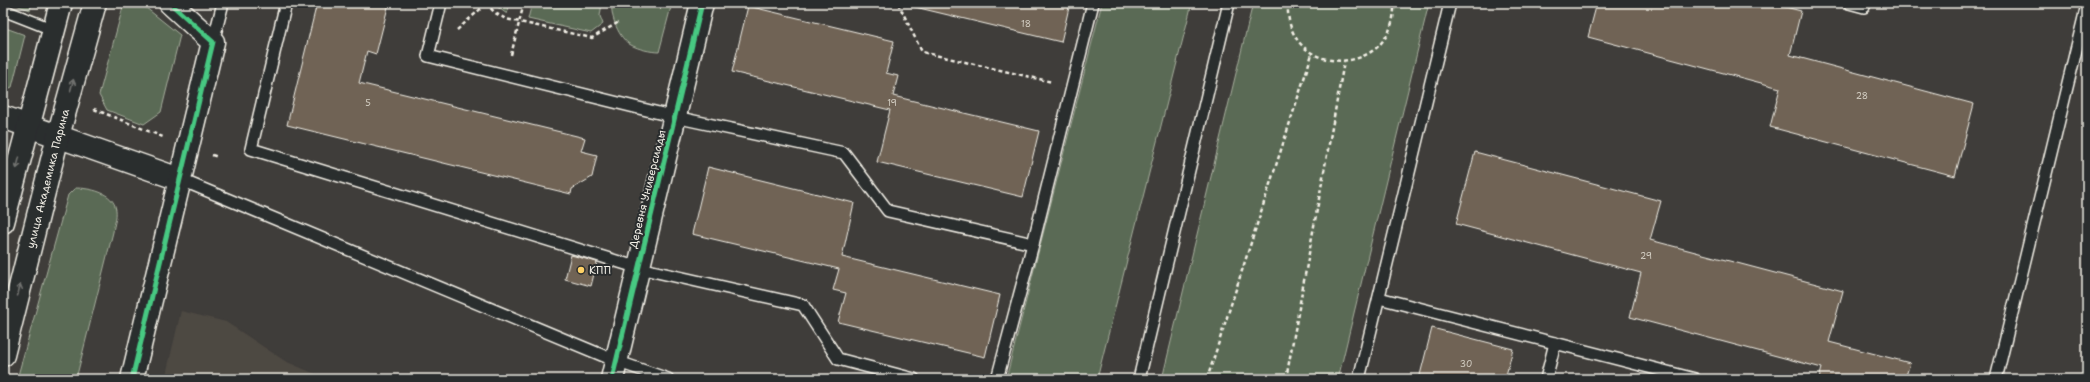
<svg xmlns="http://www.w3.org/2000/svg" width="2090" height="382" font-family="'Shantell Sans',sans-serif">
<rect width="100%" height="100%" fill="#3f3d3a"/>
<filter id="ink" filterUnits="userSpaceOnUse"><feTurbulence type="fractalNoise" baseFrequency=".025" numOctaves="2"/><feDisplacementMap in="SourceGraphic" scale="8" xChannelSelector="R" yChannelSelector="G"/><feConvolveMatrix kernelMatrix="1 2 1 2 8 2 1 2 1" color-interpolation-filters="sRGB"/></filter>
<g filter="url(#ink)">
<path fill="#4d4842" d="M181,311L226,322L285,361L327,379H165Z"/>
<g fill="#5a6b54" stroke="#a7ae9e">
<path d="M10,3H32L30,10Z"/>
<path d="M124,3H140L180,35L161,112L144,124L107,110L99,95Z"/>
<path d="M492,3H510L507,14Z"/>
<path d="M532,3H602L600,16L603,24L591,33L528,19Z"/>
<path d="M612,3H672L659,52C651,52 638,49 631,45C619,39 610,16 612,3Z"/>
<path d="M1102,3H1192L1097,379H1006Z"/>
<path d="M1253,3H1429L1338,379H1179L1163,375Z"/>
<path d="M3,27L25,35L12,87L3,92Z"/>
<path d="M75,188C89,188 114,192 116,210C117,217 114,225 113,232L76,379H17L68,195Z"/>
</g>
<g fill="#6f6355" stroke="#f4f1e8">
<path d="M317,3H389L376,54L367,51L359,83L585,138L581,151L597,155L592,177L572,189L571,194L287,125Z"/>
<path d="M916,3H1070L1061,42L915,7Z"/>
<path d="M1597,3H1770L1801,11L1790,55L1974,104L1955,176L1770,127L1780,88L1588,37Z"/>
<path d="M748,6L894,41L886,73L898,76L893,96L1039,131L1023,197L877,162L890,110L732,72Z"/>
<path d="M1475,152L1661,201L1650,240L1843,291L1829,342L1910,363L1905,379H1819L1822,368L1630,317L1641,273L1456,224Z"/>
<path d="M708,167L854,203L842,257L1000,295L985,357L838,322L846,293L833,290L839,269L692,234Z"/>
<path d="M571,255L597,262L591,286L565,279Z"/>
<path d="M1432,328L1513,349L1505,379H1419Z"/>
</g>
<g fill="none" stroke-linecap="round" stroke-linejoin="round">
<g stroke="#f4f1e8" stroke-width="14">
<g id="lane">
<path d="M286,3L251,149L639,268L803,305L838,359L914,379"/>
<path d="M441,3L428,56L675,117L844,153L888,211L1033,244"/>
<path d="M1849,3L1864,7L1865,3"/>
<path d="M3,10L54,30"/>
<path d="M213,42L223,3"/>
<path d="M179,179L616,361L668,379"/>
<path d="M1379,298L1695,379"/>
<path d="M997,379L1033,244L1093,3"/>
<path d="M1139,379L1229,3"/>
<path d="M1359,379L1450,3"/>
<path d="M1546,379L1555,343"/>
<path d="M1996,379L2087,5"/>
</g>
</g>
<g stroke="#f4f1e8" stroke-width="25">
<g id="street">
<path d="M3,117L179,179"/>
<path d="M132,379L213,42L170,3"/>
<path d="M612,379L702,3"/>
</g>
</g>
<g stroke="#f4f1e8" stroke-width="25">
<g id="secondary">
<path d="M3,222L61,3"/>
<path id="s1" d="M3,355L58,136L95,3"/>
</g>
</g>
<g stroke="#f4f1e8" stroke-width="2.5" stroke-dasharray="4 3" stroke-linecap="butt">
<path d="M486,3L495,13L506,19L592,38L619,22"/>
<path d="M898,3L922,52L1052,82"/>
<path d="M1288,3C1283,80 1397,80 1394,3"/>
<path d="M457,30L486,4"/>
<path d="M511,55L524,3"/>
<path d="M94,109L163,137"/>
<path d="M212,155L218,157"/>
<path d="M1207,379L1312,54"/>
<path d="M1286,379L1344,62"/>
</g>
<use href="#lane" stroke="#2a2d2e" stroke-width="11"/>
<use href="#street" stroke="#2a2d2e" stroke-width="22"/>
<use href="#secondary" stroke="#2a2d2e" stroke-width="22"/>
<g stroke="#2a2d2e" stroke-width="8">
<g id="cycleway">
<path d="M132,379L213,42L170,3"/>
<path d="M612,379L702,3"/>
</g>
</g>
<use href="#cycleway" stroke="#46c982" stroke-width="5"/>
</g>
<defs><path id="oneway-shaft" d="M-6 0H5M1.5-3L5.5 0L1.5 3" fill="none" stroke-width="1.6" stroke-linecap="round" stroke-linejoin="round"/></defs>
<g stroke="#71726f">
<use href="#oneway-shaft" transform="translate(72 85) rotate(-75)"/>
<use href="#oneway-shaft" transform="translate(18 163) rotate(104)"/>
<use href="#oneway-shaft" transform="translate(19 290) rotate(-76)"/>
</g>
</g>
<circle fill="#ffd166" stroke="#2a2d2e" stroke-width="1.5" cx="581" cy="270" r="4"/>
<g text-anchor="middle" stroke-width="4" stroke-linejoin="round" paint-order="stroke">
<g font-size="9" fill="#d3cec3">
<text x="1026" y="27">18</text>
<text x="1862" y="99">28</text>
<text x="368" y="106">5</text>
<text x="892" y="106">19</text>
<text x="1646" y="259">29</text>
<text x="1466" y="367">30</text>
</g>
<g font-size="11" fill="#f4f1e8" stroke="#2a2d2e">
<text dy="4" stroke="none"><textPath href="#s1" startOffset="182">улица Академика Парина</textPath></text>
<text transform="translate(647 189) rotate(-76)" y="4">Деревня Универсиады</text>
</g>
<g font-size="11" fill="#f4f1e8" stroke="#2a2d2e" text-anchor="start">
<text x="589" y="274">КПП</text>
</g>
</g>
<rect width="2090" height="382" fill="none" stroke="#2a2d2e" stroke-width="16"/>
<rect x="8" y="8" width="2074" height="366" fill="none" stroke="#f4f1e8" stroke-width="1.5" filter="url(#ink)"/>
</svg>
